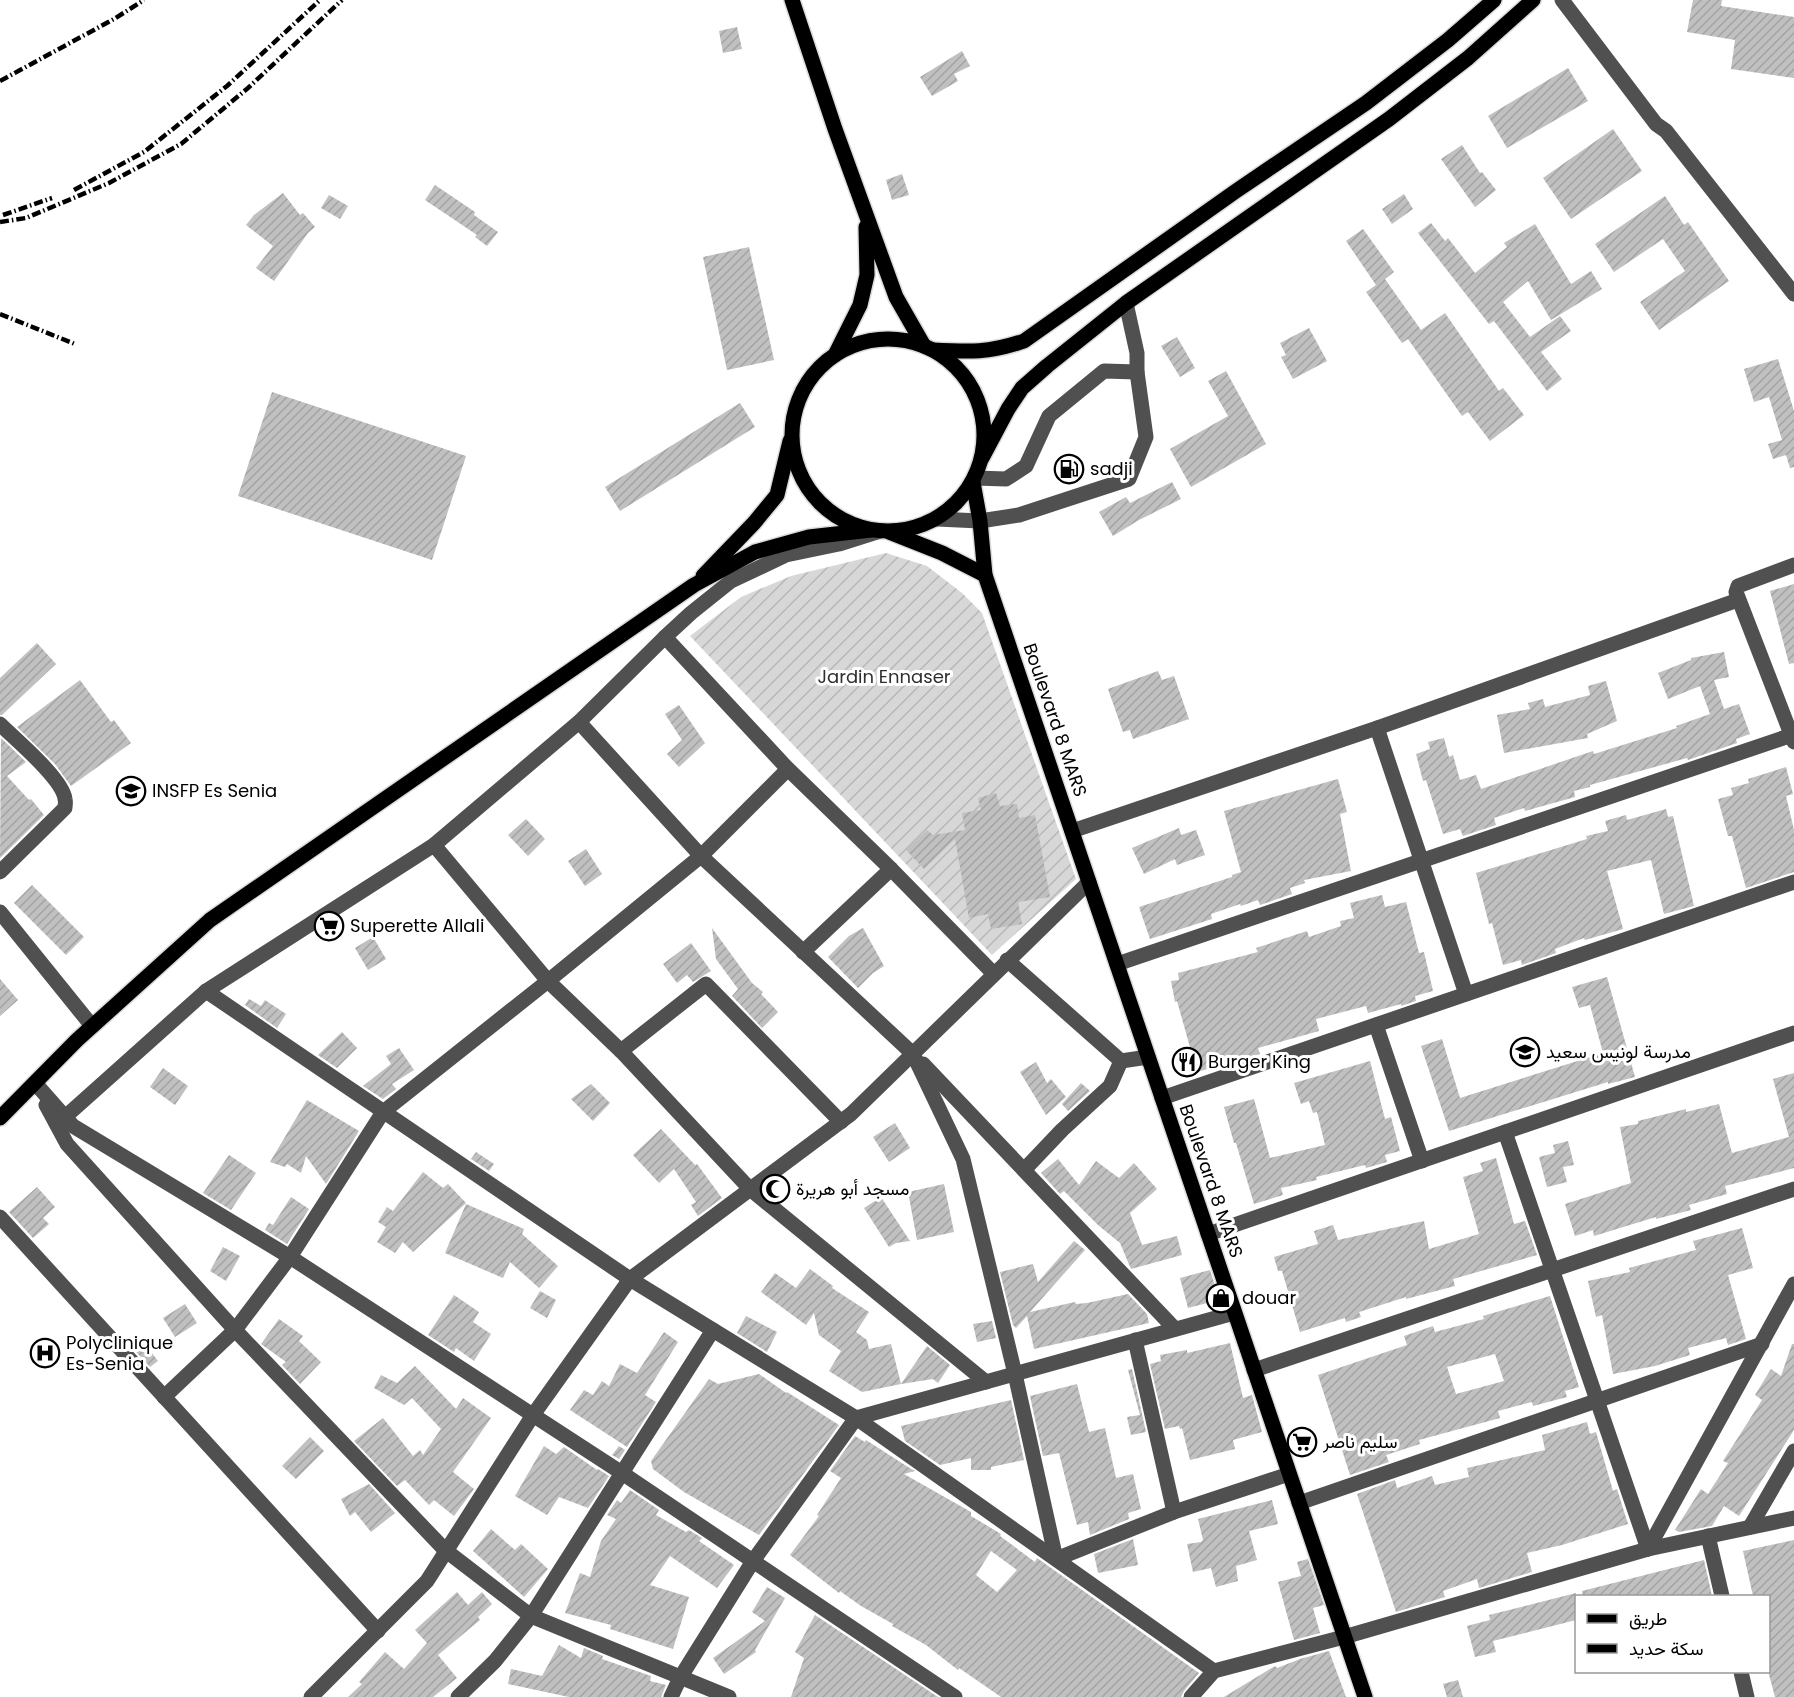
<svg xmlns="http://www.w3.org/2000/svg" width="1794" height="1697" font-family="Poppins,Vazirmatn,sans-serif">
<defs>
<pattern id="garden-furrows" width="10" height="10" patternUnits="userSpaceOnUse" patternTransform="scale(1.5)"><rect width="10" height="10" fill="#d7d7d7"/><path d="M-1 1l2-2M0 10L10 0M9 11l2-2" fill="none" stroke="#b7b7b7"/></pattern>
<pattern id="building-hatch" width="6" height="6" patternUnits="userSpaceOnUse" patternTransform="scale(1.5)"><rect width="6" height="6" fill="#c0c0c0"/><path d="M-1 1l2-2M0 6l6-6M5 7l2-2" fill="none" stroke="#a3a3a3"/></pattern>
</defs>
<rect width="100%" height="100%" fill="#fff"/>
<path fill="url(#garden-furrows)" d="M886,553L927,566L962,593L982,613L1076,879L992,955L690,636L741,597L791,576Z"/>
<g fill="url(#building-hatch)" fill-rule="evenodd">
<path d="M1693,0H1722L1721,6L1794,17V78L1731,69L1735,40L1687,32Z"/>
<path d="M737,27L742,49L723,53L719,31Z"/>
<path d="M962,51L970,66L954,74L958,81L932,96L920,77Z"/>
<path d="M1568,68L1588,101L1507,148L1488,116Z"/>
<path d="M1613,129L1642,171L1571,219L1543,178Z"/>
<path d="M1462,145L1480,173L1482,172L1496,190L1475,207L1441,159Z"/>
<path d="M902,174L909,195L892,200L886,180Z"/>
<path d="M435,185L475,212L474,215L498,232L487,246L475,237L477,235L425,200Z"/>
<path d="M283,193L300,215L303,213L315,227L308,233L274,281L256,268L273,246L246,225L254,215Z"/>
<path d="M1404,194L1413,209L1392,224L1382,209Z"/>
<path d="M329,195L348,206L340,219L321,208Z"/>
<path d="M1665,196L1684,225L1688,222L1729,281L1659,330L1640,302L1685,271L1663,239L1614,272L1595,244Z"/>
<path d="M1431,223L1445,241L1448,238L1475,273L1507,247L1504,243L1535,224L1571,284L1591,271L1602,289L1551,320L1528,281L1503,302L1530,337L1560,316L1571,331L1541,352L1562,379L1547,391L1494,321L1489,324L1418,233Z"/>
<path d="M1363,229L1394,272L1385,279L1421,330L1445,313L1499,391L1503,388L1524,415L1490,441L1468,412L1462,416L1408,339L1402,343L1366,292L1376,285L1346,241Z"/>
<path d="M749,247L774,360L727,370L703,257Z"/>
<path d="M1309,328L1327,361L1293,379L1281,357L1286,355L1280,343Z"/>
<path d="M1177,337L1195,368L1180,377L1161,346Z"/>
<path d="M1778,359L1794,411V467L1790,468L1786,455L1773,459L1768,444L1782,440L1769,397L1754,402L1744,369Z"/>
<path d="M1226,371L1266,444L1191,487L1170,449L1228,416L1208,381Z"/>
<path d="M272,392L466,456L432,560L238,496Z"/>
<path d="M740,403L755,427L620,511L605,487Z"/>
<path d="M1172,482L1181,499L1139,520L1113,536L1099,512L1126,497L1130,503Z"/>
<path d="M1794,584V663L1789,664L1770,591Z"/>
<path d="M37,643L56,664L2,715H0V678Z"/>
<path d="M1724,652L1729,677L1714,680L1724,709L1739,704L1750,734L1736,739L1737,743L1688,760L1687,758L1590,785V787L1574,791L1575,797L1525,811L1524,808L1494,818L1496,825L1463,836L1460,829L1443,834L1426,780L1423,781L1416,754L1430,749L1428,742L1444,738L1449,757L1453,755L1460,780L1476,775L1481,789L1593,751L1594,754L1677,728L1676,726L1710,714L1700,686L1668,699L1658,673L1691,660V658Z"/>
<path d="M1158,671L1162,680L1174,676L1189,719L1133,739L1130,730L1123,732L1108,689Z"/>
<path d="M80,680L111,722L114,720L131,743L71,786L55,764L17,727Z"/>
<path d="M1606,681L1617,721L1587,734L1588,738L1504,753L1497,715L1530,709L1528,703L1543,699L1545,707L1590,695L1588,686Z"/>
<path d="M679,705L705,743L679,767L667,754L682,740L665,714Z"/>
<path d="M1,738L26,762L7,776L29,800L31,799L44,815L0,858Z"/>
<path d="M1786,767L1793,794L1786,796L1794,830V872L1746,888L1732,836H1728L1718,799L1733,795L1731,788L1749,783L1748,779Z"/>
<path d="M1338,779L1347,812L1340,814L1351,871L1304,880L1305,883L1290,888L1292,894L1260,905L1258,900L1241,906L1240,904L1211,914L1212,919L1150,939L1139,907L1232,877V875L1241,872L1224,811Z"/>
<path d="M996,793L1000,806L1017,804L1019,818L1035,815L1050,897L1018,902L1022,924L991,929L988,914L969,918L955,839L924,869L906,850L927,830L933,835L965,830L962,813L981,810L978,798Z"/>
<path d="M1666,809L1668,817L1673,816L1694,906L1664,914L1651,860L1607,871L1623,929L1585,940L1584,938L1555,949L1556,953L1522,965L1521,960L1503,965L1492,923L1489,924L1476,873L1587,839L1586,836L1608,831L1605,821L1626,815L1627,820Z"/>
<path d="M526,819L545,839L528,856L508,835Z"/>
<path d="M1179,828L1181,835L1196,830L1205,855L1177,865L1175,859L1144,874L1132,848Z"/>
<path d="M586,849L602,874L585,886L568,861Z"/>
<path d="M32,885L84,937L66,955L14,903Z"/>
<path d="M1382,895L1385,907L1406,902L1419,953L1424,952L1433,991L1415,996L1416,1001L1401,1006V1004L1368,1013L1366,1006L1316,1019L1319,1031L1258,1048L1260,1054L1197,1072L1177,1001L1175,1002L1171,981L1179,980L1178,973L1258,952L1256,948L1307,931L1309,937L1341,926L1340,921L1354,918L1350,903Z"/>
<path d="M712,928L752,983L763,992L761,994L778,1012L762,1028L732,996L738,989L716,959Z"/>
<path d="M863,928L884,966L873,973L858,988L828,957L849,936Z"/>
<path d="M373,937L386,959L368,970L355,948Z"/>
<path d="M691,943L711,971L693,982L687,975L677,983L663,964Z"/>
<path d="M1607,977L1635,1077L1608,1084V1082L1449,1131L1421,1046L1442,1039L1460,1098L1603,1053L1590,1005L1579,1008L1572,987Z"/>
<path d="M0,979L18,1000L0,1016Z"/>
<path d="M249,999L261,1006L265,1000L286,1014L277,1028L245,1005Z"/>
<path d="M342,1032L357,1048L337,1068L318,1055Z"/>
<path d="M399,1048L414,1070L392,1084L396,1089L383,1099L363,1086L391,1064L386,1056Z"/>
<path d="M1370,1061L1385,1119L1391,1117L1400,1151L1385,1155L1387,1162L1366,1168L1365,1165L1316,1177L1317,1180L1281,1188L1283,1195L1254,1204L1236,1143H1234L1224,1107L1254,1099L1270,1158L1325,1145L1317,1112L1313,1113L1309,1101L1301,1104L1294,1083Z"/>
<path d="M1036,1062L1047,1083L1051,1079L1066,1097L1046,1115L1020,1072Z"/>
<path d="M163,1068L188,1086L175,1105L150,1087Z"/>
<path d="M1794,1073V1168L1725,1186L1727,1194L1689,1205L1691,1210L1656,1219V1217L1594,1236L1593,1230L1575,1236L1565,1204L1631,1183L1620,1127L1638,1124V1121L1686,1109V1112L1719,1104L1732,1153L1789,1137L1773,1079Z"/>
<path d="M1081,1083L1090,1091L1068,1111L1062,1104Z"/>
<path d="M591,1084L610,1103L593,1121L571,1099Z"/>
<path d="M307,1100L359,1131L326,1184L306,1156L301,1173L287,1164L285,1167L270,1162Z"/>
<path d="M895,1123L910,1148L889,1162L873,1137Z"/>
<path d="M661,1129L695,1165L697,1164L722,1198L698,1216L691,1205L696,1202L674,1169L659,1183L633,1155Z"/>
<path d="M1568,1141L1574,1165L1563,1167L1567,1182L1547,1187L1539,1157L1555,1153L1553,1145Z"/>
<path d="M476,1152L494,1164L489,1171L471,1159Z"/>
<path d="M229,1155L256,1173L231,1210L203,1193Z"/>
<path d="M1496,1158L1514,1224L1525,1221L1537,1255L1453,1279L1455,1286L1406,1299V1297L1359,1312L1361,1317L1346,1322L1345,1318L1300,1332L1282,1271H1278L1274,1257L1318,1244L1314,1231L1333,1225L1338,1240L1424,1221L1429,1249L1479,1234L1463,1177L1483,1171L1480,1163Z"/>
<path d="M1058,1159L1079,1185L1096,1161L1119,1178L1134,1163L1157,1189L1130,1213L1142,1245L1177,1236L1182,1255L1131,1269L1120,1243L1098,1225L1064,1191L1060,1194L1041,1173Z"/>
<path d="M423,1172L443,1188L448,1184L466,1203L413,1252L403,1242L395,1253L377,1242L386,1227L378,1222L387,1207L393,1211Z"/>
<path d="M944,1184L954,1232L917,1240L908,1192Z"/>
<path d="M37,1187L55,1207L43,1218L49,1224L33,1238L9,1212Z"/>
<path d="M291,1197L309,1209L287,1244L265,1230L269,1223L273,1225Z"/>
<path d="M881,1197L910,1241L896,1243L889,1247L864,1208Z"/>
<path d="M466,1204L524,1229L522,1234L558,1266L539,1288L510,1262L503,1278L445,1253Z"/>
<path d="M1742,1228L1753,1268L1728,1275L1746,1339L1728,1345L1726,1338L1688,1348L1690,1355L1655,1366L1613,1374L1602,1315L1596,1317L1588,1281L1630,1272L1629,1268L1696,1250L1693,1241Z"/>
<path d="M1074,1241L1085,1250L1030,1312L1075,1302L1076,1304L1087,1303L1128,1294L1147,1314L1149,1323L1034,1349L1027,1316L1016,1328L1013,1325L1000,1272L1033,1264L1038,1282Z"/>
<path d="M223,1247L240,1256L226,1281L210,1271Z"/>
<path d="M810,1269L833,1286L832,1288L869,1312L856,1332L867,1340L869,1349L891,1344L901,1384L862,1392L829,1371L841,1351L819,1335L814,1313L806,1325L761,1292L775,1273L796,1288Z"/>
<path d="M1210,1270L1216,1289L1208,1291L1211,1302L1188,1308L1180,1278Z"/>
<path d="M540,1291L556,1300L547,1318L530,1308Z"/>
<path d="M454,1295L479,1312L473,1322L491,1334L474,1361L456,1348L454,1352L428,1335Z"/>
<path d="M1550,1296L1579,1387L1565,1391L1567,1397L1533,1406L1532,1402L1498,1411L1500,1418L1419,1440L1420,1444L1386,1455L1389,1462L1350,1475L1318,1375L1407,1345L1404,1336L1433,1326L1435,1332L1484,1319L1483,1316ZM1495,1354L1504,1381L1456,1394L1447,1367Z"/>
<path d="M185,1304L197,1323L175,1337L163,1318Z"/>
<path d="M746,1316L777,1332L767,1352L737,1333Z"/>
<path d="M279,1319L303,1336L299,1341L321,1362L300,1384L282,1365L286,1362L261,1344Z"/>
<path d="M992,1321L996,1338L977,1342L973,1324Z"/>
<path d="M664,1332L678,1342L645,1395L656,1402L627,1447L570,1410L584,1390L593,1395L602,1381L609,1386L620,1364L637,1373Z"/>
<path d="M138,1335L158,1361L150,1367L128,1343Z"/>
<path d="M1230,1343L1243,1398L1252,1395L1262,1432L1233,1440L1235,1449L1190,1460L1182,1428L1180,1429L1179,1426L1165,1429L1150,1364L1161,1361L1160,1355L1187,1350V1353Z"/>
<path d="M1792,1344H1794V1430L1739,1516L1724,1506L1712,1526L1679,1532L1675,1530L1701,1489L1708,1494L1728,1463L1723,1461L1762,1400L1755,1395L1771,1369L1781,1376Z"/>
<path d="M927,1346L950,1365L938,1383L933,1379L901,1384Z"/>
<path d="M415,1366L456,1409L463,1398L491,1418L453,1472L474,1489L454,1516L434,1500L429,1505L405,1480L397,1486L354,1441L383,1418L413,1456L420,1450L423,1455L441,1429L412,1398L404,1405L374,1388L381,1375L397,1383Z"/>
<path d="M1132,1369L1146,1432L1131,1435L1127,1417L1140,1415L1128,1370Z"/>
<path d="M759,1374L786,1393L787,1392L839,1425L759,1535L684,1492L653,1469L651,1461L709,1379L718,1384Z"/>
<path d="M1077,1384L1089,1432L1105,1428L1116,1478L1133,1474L1141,1509L1128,1513L1129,1519L1090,1535L1088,1522L1077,1525L1059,1453L1043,1456L1030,1396Z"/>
<path d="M1011,1400L1024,1460L991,1467V1470H971V1458L940,1465L905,1441L901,1426Z"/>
<path d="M1587,1422L1590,1434L1596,1432L1613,1491L1617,1489L1628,1524L1562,1545L1527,1553L1532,1572L1479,1588L1477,1579L1443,1591L1445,1597L1396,1612L1357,1494L1395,1480L1397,1488L1432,1476L1435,1485L1469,1477L1467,1468L1545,1450L1542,1435Z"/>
<path d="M855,1436L865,1442L866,1440L908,1467L915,1471L904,1474L971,1512V1516L1001,1534L1000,1536L1035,1562L1037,1558L1199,1673L1184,1691L1181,1697H1001L959,1668L958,1670L926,1645L892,1626L893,1624L861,1606L840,1591L839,1593L790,1555L819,1516L817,1515L841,1478L830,1471ZM991,1551L1017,1570L997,1592L976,1575Z"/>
<path d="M310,1437L324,1451L296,1479L282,1466Z"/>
<path d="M544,1446L556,1454L564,1447L597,1470L598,1469L609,1476L588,1508L559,1497L547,1515L515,1496Z"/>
<path d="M619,1446L625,1450L619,1459L612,1455Z"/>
<path d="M369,1484L395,1513L371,1532L355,1512L350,1516L341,1499Z"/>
<path d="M630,1490L659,1510L656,1515L686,1532L689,1530L702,1538L699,1541L734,1565L717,1588L670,1556L650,1585L689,1597L673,1649L610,1629L611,1625L565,1613L580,1573L590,1577L601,1541L616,1519L607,1515L617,1500L621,1503Z"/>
<path d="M1272,1500L1278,1524L1249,1531L1257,1560L1236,1566L1238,1581L1216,1587L1211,1568L1193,1572L1187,1544L1201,1542L1203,1540L1198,1519Z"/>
<path d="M491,1529L515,1550L521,1544L548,1569L524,1597L473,1551Z"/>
<path d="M1133,1539L1138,1565L1098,1573L1094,1554Z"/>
<path d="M1794,1540V1697H1775L1768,1671V1596H1753L1743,1551Z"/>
<path d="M1308,1559L1324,1605L1313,1608L1320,1633L1294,1640L1278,1582L1301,1576L1297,1562Z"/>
<path d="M1704,1560L1712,1596H1583L1582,1591Z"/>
<path d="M767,1587L785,1598L755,1650L756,1652L724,1674L713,1658L765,1621L752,1612Z"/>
<path d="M457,1592L468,1605L482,1592L492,1604L478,1617L480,1620L438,1655L457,1678L433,1697H348L362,1684L359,1682L385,1652L404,1669L427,1643L415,1630Z"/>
<path d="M1576,1593V1620L1493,1641L1496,1652L1475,1657L1467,1626L1490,1620L1489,1615Z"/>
<path d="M815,1615L938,1697H791L804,1658L795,1652Z"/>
<path d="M559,1645L581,1658L584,1648L603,1656L602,1659L651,1676L650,1681L666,1685L661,1697H569L508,1684L511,1669L542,1676Z"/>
<path d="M1329,1651L1346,1697H1224L1275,1666L1277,1668L1300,1659Z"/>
<path d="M1458,1680L1463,1697H1447L1443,1684Z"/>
</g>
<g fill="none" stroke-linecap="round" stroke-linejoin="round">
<g stroke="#dbdbdb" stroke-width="18">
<g id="major">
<path d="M792,0L835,129L896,297L924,346"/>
<circle cx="888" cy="435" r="96"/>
<path d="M933,350C970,352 989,353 1024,341L1236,191L1366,103L1448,40L1494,0"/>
<path d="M835,355L860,305L867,275L866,227"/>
<path d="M982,458L1008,409L1022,388L1047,366L1126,303L1389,119L1468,58L1533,0"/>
<path d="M973,482L980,521L985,575L1365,1697"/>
<path d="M889,532L942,553L985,575"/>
<path d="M703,576L754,523L777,495L790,441"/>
<path d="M0,1118L77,1040L210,920L694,585L755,552L809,537L871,530"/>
</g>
</g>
<g stroke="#505050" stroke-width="15">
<path d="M1562,0L1656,124L1666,131L1794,294"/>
<path d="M975,478L1006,479L1026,466L1049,416L1104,371L1137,372"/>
<path d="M937,519L980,521L1019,515L1129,479L1146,437L1137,372V353L1126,303"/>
<path d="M1794,565L1738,586L1736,592L1794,742"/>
<path d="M665,637L788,769L891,869L993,973"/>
<path d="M579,722L701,856L913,1054L963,1159L1015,1374L1056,1559L1174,1512L1289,1474"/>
<path d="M0,724C15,739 63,779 65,799C66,802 65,805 65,808L0,872"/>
<path d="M1377,728L1466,994"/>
<path d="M1072,831L1377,728L1738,600"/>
<path d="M434,845L548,981L621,1051L750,1189L986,1382"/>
<path d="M0,912L92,1026"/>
<path d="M803,952L891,869"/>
<path d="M1007,960L1121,1061L1148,1057"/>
<path d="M1117,964L1792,735"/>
<path d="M206,991L630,1279L856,1418L1214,1671"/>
<path d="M1376,1025L1422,1161"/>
<path d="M621,1051L706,984L841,1122"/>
<path d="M923,1064L1175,1329"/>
<path d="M35,1083L73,1126L290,1257L622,1473L955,1697"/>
<path d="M1162,1098L1794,882"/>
<path d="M46,1105L67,1144L235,1330L445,1550L531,1616L729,1697"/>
<path d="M65,1117L206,991L434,845L579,722L665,637L691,613L731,581L786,555L839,544L880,531"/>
<path d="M1505,1132L1648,1549"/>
<path d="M1024,1170L1062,1130L1110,1086L1121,1061"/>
<path d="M0,1217L378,1631"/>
<path d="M1208,1234L1794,1033"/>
<path d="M1135,1340L1174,1512"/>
<path d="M1254,1370L1794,1189"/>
<path d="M164,1397L235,1330L290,1257L383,1112L548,981L701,856L788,769"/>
<path d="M1299,1503L1762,1344"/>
<path d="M1750,1527L1794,1451"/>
<path d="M1708,1536L1722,1596"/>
<path d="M1648,1549L1794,1284"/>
<path d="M1741,1672L1747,1697"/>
<path d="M311,1697L427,1581L533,1415L630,1279L851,1114L1089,882"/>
<path d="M458,1697L495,1661L531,1616L713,1330"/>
<path d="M671,1697L680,1678L753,1561L856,1418L1234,1313"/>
<path d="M1191,1697L1214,1671L1344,1637L1648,1549L1794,1518"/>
</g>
<use href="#major" stroke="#000" stroke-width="15"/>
<g stroke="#000" stroke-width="4.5" stroke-dasharray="9 3 1.5 3" stroke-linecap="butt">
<path d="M0,81L114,19L144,0"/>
<path d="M74,190L144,152L227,86L320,0"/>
<path d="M3,215L52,198"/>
<path d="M0,222L26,218L109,183L181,144L248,88L342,0"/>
<path d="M0,314L75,344"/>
</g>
</g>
<defs>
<g id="fuel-ring" transform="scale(1.5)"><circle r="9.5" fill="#fff" stroke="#000" stroke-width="1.5"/><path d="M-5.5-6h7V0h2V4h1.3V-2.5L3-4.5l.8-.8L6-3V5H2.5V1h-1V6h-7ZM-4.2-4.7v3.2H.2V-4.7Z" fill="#000"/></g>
<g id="university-ring" transform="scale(1.5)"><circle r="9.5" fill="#fff" stroke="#000" stroke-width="1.5"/><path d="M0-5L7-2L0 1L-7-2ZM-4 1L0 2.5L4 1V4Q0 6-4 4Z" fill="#000"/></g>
<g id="supermarket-ring" transform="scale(1.5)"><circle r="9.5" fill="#fff" stroke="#000" stroke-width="1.5"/><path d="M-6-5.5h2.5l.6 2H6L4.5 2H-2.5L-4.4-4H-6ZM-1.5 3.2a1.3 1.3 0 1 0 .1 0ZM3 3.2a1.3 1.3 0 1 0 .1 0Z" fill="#000"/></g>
<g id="school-ring" transform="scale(1.5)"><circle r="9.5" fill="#fff" stroke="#000" stroke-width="1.5"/><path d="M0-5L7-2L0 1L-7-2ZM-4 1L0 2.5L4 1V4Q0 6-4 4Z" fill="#000"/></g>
<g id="restaurant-ring" transform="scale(1.5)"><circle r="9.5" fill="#fff" stroke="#000" stroke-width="1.5"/><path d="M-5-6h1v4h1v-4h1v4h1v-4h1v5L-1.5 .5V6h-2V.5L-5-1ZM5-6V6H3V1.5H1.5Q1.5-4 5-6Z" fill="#000"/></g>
<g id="mosque-ring" transform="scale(1.5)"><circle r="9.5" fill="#fff" stroke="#000" stroke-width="1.5"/><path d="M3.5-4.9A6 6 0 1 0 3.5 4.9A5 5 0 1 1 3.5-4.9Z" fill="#000"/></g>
<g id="shop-ring" transform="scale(1.5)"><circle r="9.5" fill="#fff" stroke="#000" stroke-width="1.5"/><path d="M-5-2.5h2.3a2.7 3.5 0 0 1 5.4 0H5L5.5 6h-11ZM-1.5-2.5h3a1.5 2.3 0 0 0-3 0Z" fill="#000"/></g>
<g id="hospital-ring" transform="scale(1.5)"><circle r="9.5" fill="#fff" stroke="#000" stroke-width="1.5"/><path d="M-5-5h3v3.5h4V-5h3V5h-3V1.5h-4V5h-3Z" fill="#000"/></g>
</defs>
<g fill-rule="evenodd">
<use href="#fuel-ring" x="1069" y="469"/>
<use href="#university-ring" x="131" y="791"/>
<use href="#supermarket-ring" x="329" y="926"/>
<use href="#school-ring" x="1525" y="1052"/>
<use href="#restaurant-ring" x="1187" y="1062"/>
<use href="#mosque-ring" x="775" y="1189"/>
<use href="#shop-ring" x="1221" y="1298"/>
<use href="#hospital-ring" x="45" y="1353"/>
<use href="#supermarket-ring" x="1302" y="1442"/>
</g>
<g text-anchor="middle" stroke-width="6" stroke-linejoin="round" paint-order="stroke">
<g font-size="18" fill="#000" stroke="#fff" text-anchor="start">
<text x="1090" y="475">sadji</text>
<text x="152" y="797">INSFP Es Senia</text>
<text x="350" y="932">Superette Allali</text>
<text x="1546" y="1058">مدرسة لونيس سعيد</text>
<text x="1208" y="1068">Burger King</text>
<text x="796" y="1195">مسجد أبو هريرة</text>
<text x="1242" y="1304">douar</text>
<text x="66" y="1349">Polyclinique<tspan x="66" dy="21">Es-Senia</tspan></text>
<text x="1323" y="1448">سليم ناصر</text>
</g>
<g font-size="18" fill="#2e2e2e" stroke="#fff">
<text x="884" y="683">Jardin Ennaser</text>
</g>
<g font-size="18" fill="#000" stroke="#fff">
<text transform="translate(1055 720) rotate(71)" y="6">Boulevard 8 MARS</text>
<text transform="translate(1211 1181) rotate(71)" y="6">Boulevard 8 MARS</text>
</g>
</g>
<rect x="1575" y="1595" width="195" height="78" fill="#ffffff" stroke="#999999" stroke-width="1.5"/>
<rect x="1587" y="1614" width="30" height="9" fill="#000000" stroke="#999999" stroke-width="1.5"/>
<text x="1629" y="1625" font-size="18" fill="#000000">طريق</text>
<rect x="1587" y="1644" width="30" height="9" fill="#000000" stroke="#999999" stroke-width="1.5"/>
<text x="1629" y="1655" font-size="18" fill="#000000">سكة حديد</text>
</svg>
